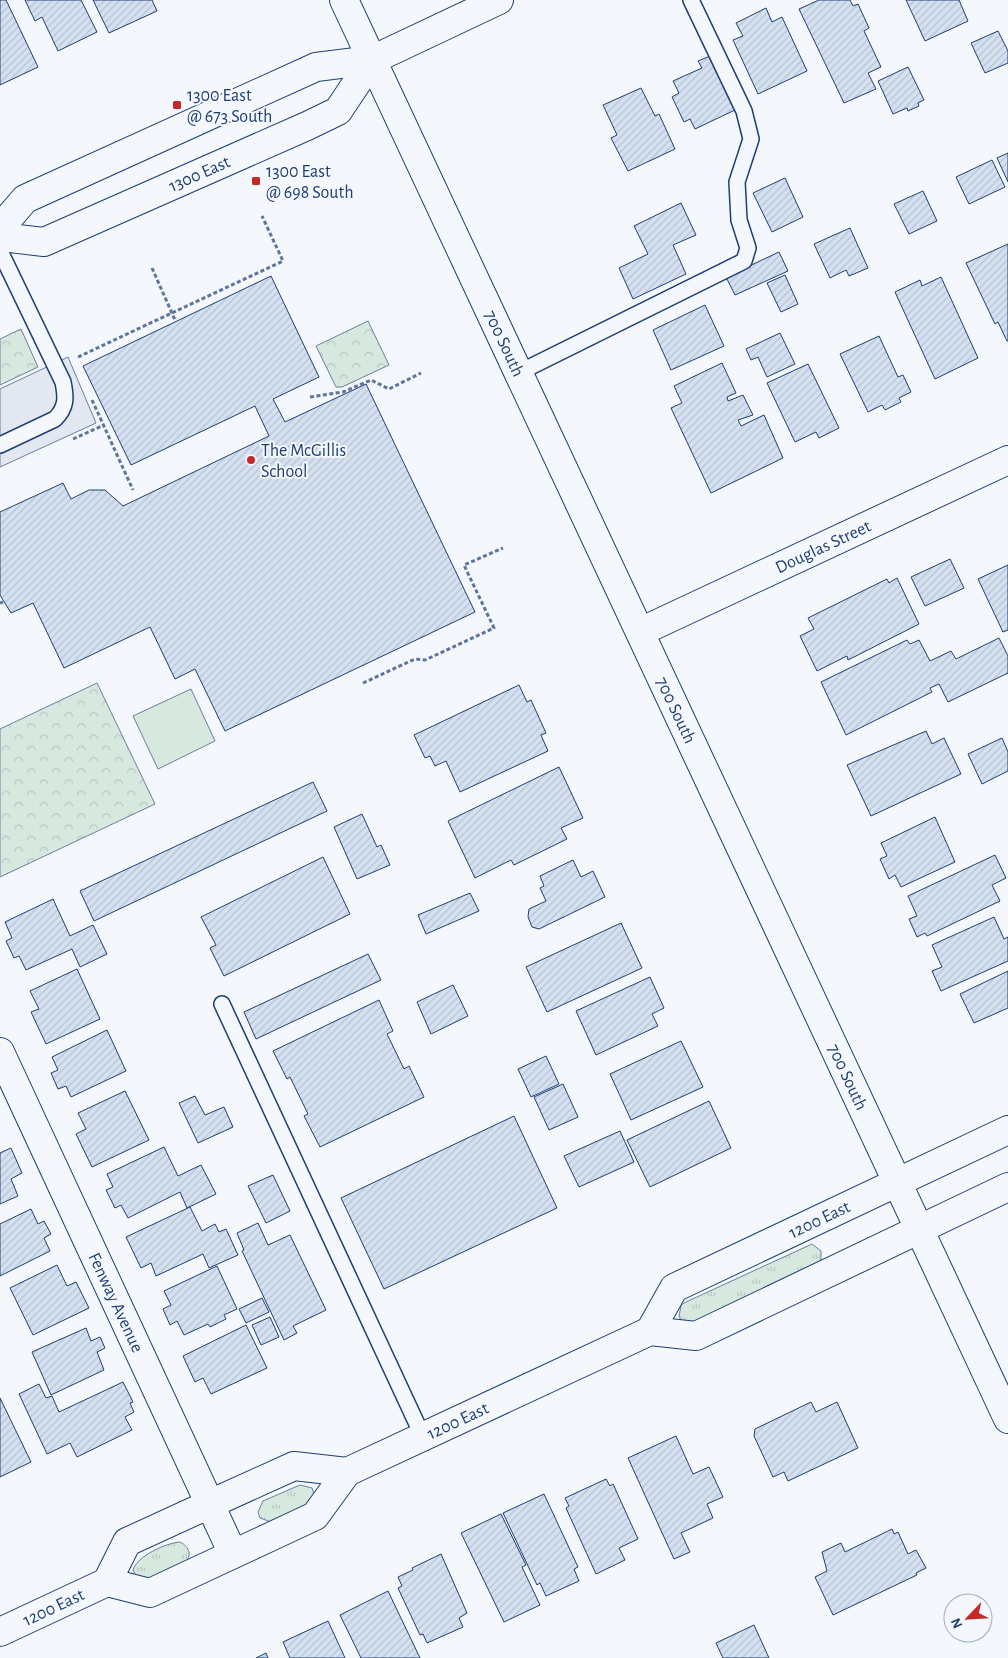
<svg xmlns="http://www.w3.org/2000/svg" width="1008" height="1658" font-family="'Alegreya Sans',sans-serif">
<defs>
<pattern id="grass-tufts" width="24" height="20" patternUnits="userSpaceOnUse" patternTransform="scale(1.25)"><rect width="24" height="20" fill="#d7e8df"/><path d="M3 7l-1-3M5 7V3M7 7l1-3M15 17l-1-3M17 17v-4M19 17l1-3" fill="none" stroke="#b8c8c3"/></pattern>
<pattern id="park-crowns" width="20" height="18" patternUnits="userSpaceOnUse" patternTransform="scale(1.25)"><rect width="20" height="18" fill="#d7e8df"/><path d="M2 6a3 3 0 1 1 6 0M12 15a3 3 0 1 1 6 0" fill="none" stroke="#b8c8c3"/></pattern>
<pattern id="building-hatch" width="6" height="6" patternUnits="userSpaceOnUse" patternTransform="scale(1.25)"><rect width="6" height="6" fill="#d5e0f0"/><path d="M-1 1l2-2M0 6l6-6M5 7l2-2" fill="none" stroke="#b6c1d1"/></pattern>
</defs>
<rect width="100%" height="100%" fill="#f4f7fb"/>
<g fill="url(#grass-tufts)" stroke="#687fa3">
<path d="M812,1244L821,1251V1262L696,1323L683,1322L679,1317L681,1305L686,1302Z"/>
<path d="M300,1485L312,1488L314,1494L310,1505L271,1522L260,1518L258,1512L263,1501Z"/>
<path d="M180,1542C190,1547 192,1556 185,1563L147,1581L136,1576L133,1570C137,1556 166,1543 180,1542Z"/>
</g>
<g fill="url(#park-crowns)" stroke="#687fa3">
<path d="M368,321L389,365L342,387H336L316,346Z"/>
<path d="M21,329L38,367L0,385V339Z"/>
<path d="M97,683L155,804L0,877V729Z"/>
</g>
<path fill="#d7e8df" stroke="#687fa3" d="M191,689L215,741L158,769L133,716Z"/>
<path fill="#e3e8f0" stroke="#687fa3" d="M68,357L96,423L0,467V389Z"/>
<g fill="url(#building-hatch)" stroke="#1d3f73">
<path d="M0,0H6L38,67L0,85Z"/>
<path d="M25,0H81L97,32L58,51L42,17L35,21Z"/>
<path d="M93,0H152L157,11L109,33Z"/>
<path d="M819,0H850L853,6L858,4L869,28L864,31L881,67L868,73L876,89L844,103L799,9Z"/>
<path d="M906,0H959L968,21L925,41Z"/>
<path d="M766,8L772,22L782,17L807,71L758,94L733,40L743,36L736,23Z"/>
<path d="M998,31L1008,51V63L985,73L971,43Z"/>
<path d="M710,56L735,110L695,129L690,119L684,122L672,97L679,93L673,81L702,68L698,61Z"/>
<path d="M908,67L924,100L918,103L919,106L908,111L907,108L893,114L878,81Z"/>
<path d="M641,88L655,116L659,114L675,149L628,171L611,138L617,135L603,105Z"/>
<path d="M1008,153V182L997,158Z"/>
<path d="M992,160L1005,187L969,204L956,177Z"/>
<path d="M785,178L803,217L772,232L753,193Z"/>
<path d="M923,191L937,221L909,234L894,204Z"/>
<path d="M681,203L696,235L673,245L686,274L633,299L619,268L648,254L634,226Z"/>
<path d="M850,228L868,268L849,276L846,270L830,278L814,244Z"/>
<path d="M1008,244V341H1007L998,322L995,324L966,263Z"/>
<path d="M779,252L788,271L735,295L726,277Z"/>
<path d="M785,275L798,304L781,312L767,283Z"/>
<path d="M271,276L319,377L273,399L285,422L366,384L475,612L225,731L195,669L175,679L150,627L64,668L33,603L11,613L0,595V512L63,483L71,499L89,490H105L123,506L269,436L255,406L131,465L83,366Z"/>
<path d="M941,277L978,358L935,379L895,292L920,280L922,286Z"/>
<path d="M705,305L724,346L671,370L653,330Z"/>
<path d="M780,333L795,364L767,377L758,357L751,360L746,349Z"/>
<path d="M879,336L898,377L903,375L911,392L899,398L901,402L885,410L882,405L868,412L840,354Z"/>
<path d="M722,363L736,393L727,397L728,401L743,395L753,415L738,420L741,426L764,415L783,458L711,493L671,408L682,403L674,386Z"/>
<path d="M808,364L839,428L819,438L816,432L795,442L767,383Z"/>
<path d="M950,559L964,588L925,606L911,577Z"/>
<path d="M1008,565V630L1003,632L978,579Z"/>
<path d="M897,578L919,624L848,660L847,656L817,671L800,636L814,629L808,618L887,579L889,583Z"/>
<path d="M999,638L1008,656V673L948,702L939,684L930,688L932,692L846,735L821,682L907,640L910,644L919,640L930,661L951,651L956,659Z"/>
<path d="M519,685L527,702L531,700L546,733L541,735L548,751L460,792L446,761L435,766L430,756L425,758L414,735Z"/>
<path d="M926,731L932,744L944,738L961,774L871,816L847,765Z"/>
<path d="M1002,738L1008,752V771L982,784L968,754Z"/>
<path d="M559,767L583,818L561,828L567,839L514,865L511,860L475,878L448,821Z"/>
<path d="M313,782L327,811L94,921L80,891Z"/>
<path d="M362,814L377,847L381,845L390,865L357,879L334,827Z"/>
<path d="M935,817L955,862L901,887L895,875L889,879L880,859L887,856L881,843Z"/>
<path d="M995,855L1006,878L992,885L1000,901L927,936L925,933L917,937L909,919L917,916L908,896Z"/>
<path d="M323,857L350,914L224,976L210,948L216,945L201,917Z"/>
<path d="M573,860L581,877L593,871L605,897L539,929L532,927L528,917L529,909L546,901L540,888L544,886L540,876Z"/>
<path d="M470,893L479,911L426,934L418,915Z"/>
<path d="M53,899L70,936L93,925L107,954L80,967L72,949L26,970L19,956L14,958L6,941L12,938L5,922Z"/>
<path d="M994,917L1004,939L1008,937V961L941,991L932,971L942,967L932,945Z"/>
<path d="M621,923L642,968L547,1012L526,967Z"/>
<path d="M368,954L381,980L256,1039L244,1012Z"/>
<path d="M77,969L100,1019L46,1044L31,1012L39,1009L30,991Z"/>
<path d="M1008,971V1008L974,1023L960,994Z"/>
<path d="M650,977L664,1008L652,1014L658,1026L596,1055L576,1011Z"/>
<path d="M453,985L468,1016L431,1034L417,1002Z"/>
<path d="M379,1000L393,1031L387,1034L404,1069L409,1066L424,1097L320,1147L304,1116L308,1114L290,1077L287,1079L273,1051Z"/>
<path d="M107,1030L126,1071L71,1097L66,1086L58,1089L51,1073L58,1070L52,1057Z"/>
<path d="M681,1041L703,1087L631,1120L610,1074Z"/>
<path d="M546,1056L559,1084L531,1097L518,1069Z"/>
<path d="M563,1084L578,1117L549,1130L534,1097Z"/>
<path d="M125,1091L149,1140L92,1167L76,1134L86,1129L78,1113Z"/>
<path d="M195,1096L205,1115L224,1107L233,1127L198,1143L179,1103Z"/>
<path d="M709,1101L731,1148L650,1187L627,1140Z"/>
<path d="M514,1116L557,1208L384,1289L341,1198Z"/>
<path d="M620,1131L634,1162L579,1187L564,1156Z"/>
<path d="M164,1147L178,1176L201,1165L216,1194L187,1208L180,1192L128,1218L121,1205L115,1208L106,1190L113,1187L107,1174Z"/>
<path d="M11,1148L22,1173L11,1179L18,1196L0,1204V1153Z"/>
<path d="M273,1175L290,1211L266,1223L248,1186Z"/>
<path d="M190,1207L202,1231L215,1224L219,1232L226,1229L238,1255L209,1268L203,1254L156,1276L151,1263L141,1268L126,1237Z"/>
<path d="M31,1209L38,1224L44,1221L51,1234L44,1238L50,1251L0,1276V1224Z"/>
<path d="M258,1223L268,1245L290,1235L326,1310L293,1326L297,1333L284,1340L242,1251L244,1250L237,1233Z"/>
<path d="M57,1265L67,1286L76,1282L89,1308L33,1335L10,1288Z"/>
<path d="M217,1266L237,1309L224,1315L226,1319L210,1327L208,1324L184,1335L177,1321L170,1325L163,1309L171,1305L164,1291Z"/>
<path d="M262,1298L269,1312L246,1323L239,1309Z"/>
<path d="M270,1317L279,1337L261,1345L252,1325Z"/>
<path d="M246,1325L267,1368L211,1394L203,1378L195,1382L183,1356Z"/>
<path d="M86,1328L91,1341L100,1337L105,1348L97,1352L104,1370L51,1395L32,1352Z"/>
<path d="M123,1382L133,1402L130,1403L134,1412L125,1417L132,1430L77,1457L70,1443L47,1454L19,1394L39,1384L46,1398L52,1396L59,1412Z"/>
<path d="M0,1398L31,1462L0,1477Z"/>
<path d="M811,1402L816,1412L837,1402L858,1448L788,1481L784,1472L773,1477L754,1436L755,1429Z"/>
<path d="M676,1436L693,1474L709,1467L723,1497L707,1504L713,1518L681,1533L690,1552L674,1559L628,1458Z"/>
<path d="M606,1479L610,1486L613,1484L638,1539L619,1548L625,1560L596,1574L566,1508L569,1506L565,1498Z"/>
<path d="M544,1494L578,1567L574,1569L579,1581L546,1596L540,1583L537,1585L503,1513Z"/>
<path d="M501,1514L526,1565L522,1567L540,1605L504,1622L461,1533Z"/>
<path d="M892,1529L894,1534L898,1532L908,1554L916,1550L926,1568L916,1573L917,1575L833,1615L815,1577L827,1571L822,1552L841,1543L845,1552Z"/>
<path d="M441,1554L467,1613L459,1618L463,1627L427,1643L423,1634L420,1635L398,1588L402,1586L398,1577L413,1570L412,1568Z"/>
<path d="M388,1591L420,1658H361L340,1615Z"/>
<path d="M328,1621L345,1658H290L283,1642Z"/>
<path d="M754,1625L769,1658H723L716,1643Z"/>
<path d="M266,1653L268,1658H256Z"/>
</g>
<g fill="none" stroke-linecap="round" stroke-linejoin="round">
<g stroke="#1d3f73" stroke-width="18">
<g id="lane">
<path d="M0,251L63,382C66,397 67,407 55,419L0,445"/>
<path d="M518,373L744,261L748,248L739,220L737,182L751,139L744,111L691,0"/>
<path d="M222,1004L423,1437"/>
</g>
</g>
<g stroke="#1d3f73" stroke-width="30">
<g id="street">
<path id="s1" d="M344,0L1008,1419"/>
<path id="s2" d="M640,632L1008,460"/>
<path id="s3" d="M0,1052L233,1554"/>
<path id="s4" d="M650,1331L674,1288L1008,1130"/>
<path d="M107,1582L127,1542L210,1504L294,1466L347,1472"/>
<path id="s5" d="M0,1632L107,1582L150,1593L315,1516L347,1472L650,1331L696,1336L1008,1187"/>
</g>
</g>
<g stroke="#1d3f73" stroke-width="30">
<g id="secondary">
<path d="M0,228L25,199L316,67L372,60L499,0"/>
<path id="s6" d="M0,237L44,242L307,126L338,111L372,60"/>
</g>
</g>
<g stroke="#5e769c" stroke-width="3" stroke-dasharray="4 2.5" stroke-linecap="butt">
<path d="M152,268L175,320"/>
<path d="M78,357L283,261L262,216"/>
<path d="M310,397L343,392L371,380L389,389L421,373"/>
<path d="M92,400L133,490"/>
<path d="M73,439L104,425"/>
<path d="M0,603L3,602"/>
<path d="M363,683L415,659L425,660L494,628L464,565L503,548"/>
</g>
<use href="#lane" stroke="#f4f7fb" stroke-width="15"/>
<use href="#street" stroke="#f4f7fb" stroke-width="28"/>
<use href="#secondary" stroke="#f4f7fb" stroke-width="28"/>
</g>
<g fill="#c62828" stroke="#f4f7fb" stroke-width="2">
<rect x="172" y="100" width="10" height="10" rx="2.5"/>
<rect x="251" y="176" width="10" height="10" rx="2.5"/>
<circle cx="251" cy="460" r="5"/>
</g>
<g text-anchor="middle" stroke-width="4" stroke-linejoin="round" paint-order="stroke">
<g font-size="18" fill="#1d3f73" stroke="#f4f7fb" text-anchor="start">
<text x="187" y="101">1300 East<tspan x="187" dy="21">@ 673 South</tspan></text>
<text x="266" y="177">1300 East<tspan x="266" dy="21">@ 698 South</tspan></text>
<text x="261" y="456">The McGillis<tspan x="261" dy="21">School</tspan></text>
</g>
<g font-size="18" fill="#1d3f73" stroke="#f4f7fb">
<text dy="6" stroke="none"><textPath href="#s6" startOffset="214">1300 East</textPath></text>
<text dy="6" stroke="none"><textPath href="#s1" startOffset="379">700 South</textPath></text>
<text dy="6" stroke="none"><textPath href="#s2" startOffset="202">Douglas Street</textPath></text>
<text dy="6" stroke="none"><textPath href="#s1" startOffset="784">700 South</textPath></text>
<text dy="6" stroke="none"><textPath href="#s1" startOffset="1189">700 South</textPath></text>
<text dy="6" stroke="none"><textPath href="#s4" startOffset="210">1200 East</textPath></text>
<text dy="6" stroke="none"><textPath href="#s3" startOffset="276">Fenway Avenue</textPath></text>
<text dy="6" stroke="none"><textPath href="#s5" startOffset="521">1200 East</textPath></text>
<text dy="6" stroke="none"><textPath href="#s5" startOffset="59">1200 East</textPath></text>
</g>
</g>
<g transform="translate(968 1618) rotate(245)"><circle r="24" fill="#f4f7fb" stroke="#9eadc5"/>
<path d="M0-4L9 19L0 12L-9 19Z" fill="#c62828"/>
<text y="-8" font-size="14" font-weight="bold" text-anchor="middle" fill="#1d3f73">N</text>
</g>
</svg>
